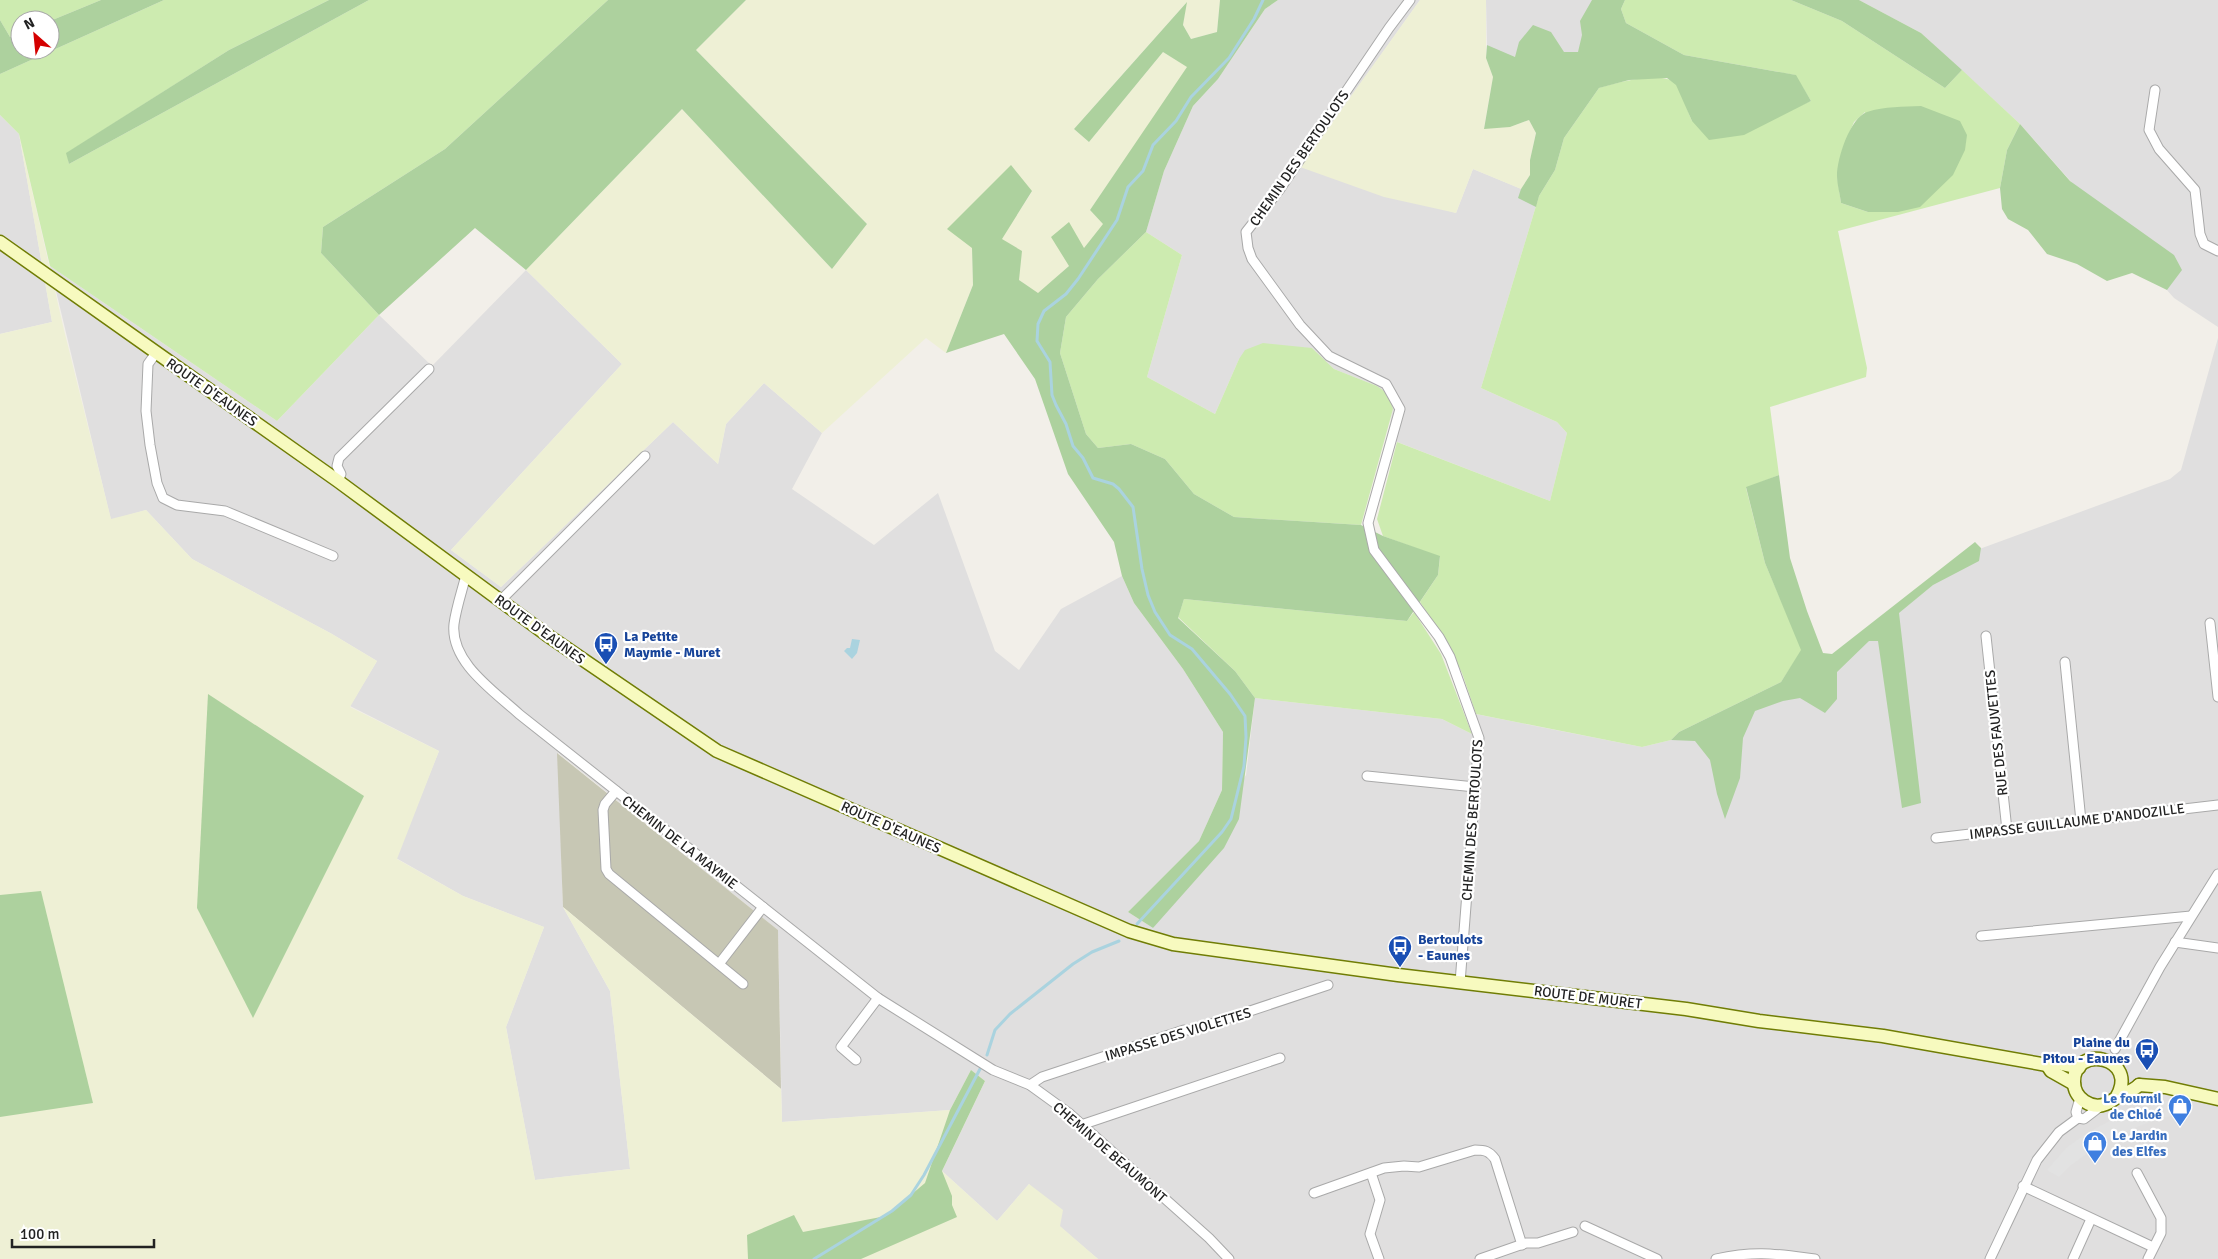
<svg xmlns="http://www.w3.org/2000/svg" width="2218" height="1259" font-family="Signika,sans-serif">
<rect width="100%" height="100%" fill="#f2efe9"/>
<g fill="#e0dfdf">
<path d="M1278,0H1420L1301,167L1456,213L1473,169L1539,196L1481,388L1557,422L1567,433L1550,501L1387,438L1393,409L1377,386L1334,369L1312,348L1239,359L1215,414L1147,377L1182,255L1146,232L1164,171L1193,106L1218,79L1265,9Z"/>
<path d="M1486,0H1608L1583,78L1534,72L1487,45Z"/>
<path d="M1859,0H2218V327L2174,298L2020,124L1921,33Z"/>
<path d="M0,115L19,134L52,322L0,334Z"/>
<path d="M50,266L277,421L379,315L432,366L526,270L622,364L451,550L501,587L673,422L718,464L726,424L764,383L822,433L792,489L874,545L938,493L995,651L1019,670L1061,609L1122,576L1134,603L1183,669L1223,732L1222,790L1199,841L1128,912L1153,928L1246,775L1255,698L1442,719L1472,734L1465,712L1642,747L1671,740L1756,702L1848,654L1974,551L2170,479L2181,470L2218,338V1259H1098L1059,1226L1029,1184L997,1221L942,1171L985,1081L971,1071L950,1110L782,1122L778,930L558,753L563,907L610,991L630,1169L535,1180L506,1027L544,927L463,896L396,858L439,751L350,706L377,661L332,634L192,559L146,510L111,520Z"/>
</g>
<path fill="#c7c7b4" d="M557,753L778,930L781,1089L563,907Z"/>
<g fill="#eef0d5">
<path d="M746,0H1220L1217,32L1191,39L1183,25L1186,3L1074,129L1089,142L1163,52L1188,67L1090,210L1104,224L1069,266L1038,294L1019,280L1001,239L1032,192L972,248L973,285L946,353L926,338L822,433L764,383L726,424L718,464L673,422L501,587L451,550L622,364L526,270L682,109L832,269L867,224L696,50Z"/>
<path d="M1420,0H1486V58L1493,77L1484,128L1510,127L1529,120L1536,132L1530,160V175L1521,189L1473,169L1456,213L1384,197L1300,167Z"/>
<path d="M19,134L64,330L111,519L146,510L192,559L332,634L377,661L350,707L439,751L397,859L463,896L544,927L506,1027L535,1180L630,1169L610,991L563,907L781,1089L782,1122L950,1110L971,1070L985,1081L942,1171L997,1221L1029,1184L1063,1210L1060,1226L1098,1259H0V334L52,322Z"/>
</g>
<g fill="#cdebb0" fill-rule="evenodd">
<path d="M0,0H101L50,21L20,20V33L10,37L0,20Z"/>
<path d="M164,0H329L229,50L67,153L69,164L369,0H608L445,149L323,227L321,253L379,315L277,421L50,266L19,134L0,115V74Z"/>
<path d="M1625,0H1791L1842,21L1945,88L1962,70L2020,124L2007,150L2000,188L1838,231L1867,368L1866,377L1770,407L1779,475L1746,488L1765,563L1802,650L1781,682L1679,732L1671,740L1642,747L1476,714L1462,673L1442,635L1420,602L1438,575L1440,557L1383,536L1377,519L1397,442L1550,501L1567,433L1557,422L1481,388L1539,196L1555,170L1564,138L1599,88C1616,83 1665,69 1677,85C1683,95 1687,110 1692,121L1792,109L1811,101L1795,75L1684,55L1626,23L1621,9ZM1865,112L1868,212L1841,203L1837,176L1843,148L1854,122Z"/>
<path d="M1146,232L1182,255L1147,377L1215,414L1239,359L1245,350L1263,343L1312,348L1334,369L1377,386L1388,394L1393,409L1361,525L1234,517L1194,494L1165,459L1131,444L1098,448L1086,434L1060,353L1066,317L1098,279Z"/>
<path d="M1184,599L1407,621L1414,612L1441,654L1472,734L1442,719L1255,698L1235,671L1178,617Z"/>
</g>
<g fill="#add19e">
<path d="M101,0H164L0,74V20L10,37L20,33V50H50V21Z"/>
<path d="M329,0H369L69,164L66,153L229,50Z"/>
<path d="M608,0H746L696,50L867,224L832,269L682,109L526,270L475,228L379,315L321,253L323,227L445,149Z"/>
<path d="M1220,0H1278L1265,9L1218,79L1193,106L1164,171L1146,232L1098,279L1066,317L1060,353L1086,434L1098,448L1131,444L1165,459L1194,494L1234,517L1361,525L1383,536L1440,556L1438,575L1407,621L1184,599L1178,618L1235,671L1255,698L1239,819L1224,848L1153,928L1128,912L1199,841L1222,790L1223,732L1183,669L1134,603L1122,576L1114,542L1068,474L1035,379L1004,334L946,353L973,285L972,248L947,229L1011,165L1032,191L1002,239L1022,251L1019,280L1038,293L1069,266L1051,237L1069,222L1084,248L1103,224L1090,210L1187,67L1163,52L1089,142L1074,129L1187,2L1183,25L1191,39L1217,32Z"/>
<path d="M1592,0H1625L1621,9L1626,23L1684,55L1796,75L1811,101L1744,135L1709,140L1692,121L1676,85L1667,78L1629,80L1599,88L1564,138L1555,170L1539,196L1536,207L1518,198L1521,189L1530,175V160L1536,133L1529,120L1510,127L1484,129L1493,77L1486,58L1487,45L1515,57L1519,42L1533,25L1551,32L1564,52H1578L1582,35L1580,21Z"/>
<path d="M1791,0H1859L1921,33L1962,70L1945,88L1842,21Z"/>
<path d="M1921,106L1960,121L1967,135L1965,150L1953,175L1920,207L1898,212H1868L1841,203C1840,194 1837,184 1837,176C1837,158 1850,118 1867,112C1885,106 1903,107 1921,106Z"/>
<path d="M2020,124L2070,181L2174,255L2182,270L2167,290L2132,273L2107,281L2077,264L2047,254L2028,230L2008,219L2002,209L2000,188L2007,150Z"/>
<path d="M1779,475L1790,558L1807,611L1823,653L1832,654L1975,542L1981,548L1979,561L1933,585L1899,613L1921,803L1902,808L1878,641H1869L1837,672V699L1825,713L1800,698L1783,701L1755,711L1743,738L1740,778L1725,819L1717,794L1710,760L1695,741L1671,740L1679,732L1781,682L1801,650L1765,563L1746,487Z"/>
<path d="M208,694L364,796L253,1018L197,908Z"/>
<path d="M41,891L93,1103L0,1117V895Z"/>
<path d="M971,1070L985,1081L942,1171L952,1196V1205L957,1217L861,1259H748L747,1235L794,1215L803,1232L886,1216L925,1183L950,1110Z"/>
</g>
<path fill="#e2e2e2" d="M2174,1099L2177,1115L2157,1119L2107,1139L2070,1166L2059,1177L2047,1170L2066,1148L2087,1133L2123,1114Z"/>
<path fill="#aad3df" d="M852,639L860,640L857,653L852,659L844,651L847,648H850Z"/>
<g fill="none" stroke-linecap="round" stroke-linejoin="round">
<g stroke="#aad3df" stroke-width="3">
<path d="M1137,924L1222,832L1231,819L1244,766L1246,737L1245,716L1230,694L1192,649L1170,635L1155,612L1148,595L1142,569L1133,507L1119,489L1113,484L1093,478L1083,458L1073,446L1066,424L1056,405L1052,395L1050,362L1037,341L1038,324L1044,311L1066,294L1078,279L1117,220L1128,187L1143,171L1153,145L1176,121L1191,97L1229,58L1254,19L1263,0"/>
<path d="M987,1055L995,1030L1010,1014L1073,964L1092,952L1119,941"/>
<path d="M814,1259L892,1211L911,1195L924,1175L980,1069"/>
</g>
<g stroke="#a9a9a9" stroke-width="11">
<g id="street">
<path d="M1410,0L1389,28L1280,189L1246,232L1248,248L1252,259L1300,325L1329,356L1386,384L1400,409L1368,523L1374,550L1439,637L1450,657L1479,738L1460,983"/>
<path d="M2155,90L2149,130L2159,149L2195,190L2200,234L2204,244L2218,251"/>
<path d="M156,353L148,364L146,411L150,445L157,483L163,498L177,505L225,511L333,556"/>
<path d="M338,481L341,474L337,466L339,458L429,369"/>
<path d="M466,575C462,591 456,608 454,624C450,662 494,691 519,714L878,998L993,1070L1030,1085L1070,1114L1209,1238L1229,1259"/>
<path d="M501,600L645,456"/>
<path d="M2210,623L2218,697"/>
<path d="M1986,636L2007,830"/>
<path d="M2065,662L2081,821"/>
<path d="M1367,776L1475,787"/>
<path d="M616,791L605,804L603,810L606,869L609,874L743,984"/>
<path d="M1936,838L2218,805"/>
<path d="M1981,936L2191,916"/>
<path d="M2175,942L2218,948"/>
<path d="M719,964L763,907"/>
<path d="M2115,1049L2160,967L2218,874"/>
<path d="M856,1060L841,1047L878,998"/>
<path d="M1030,1085L1042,1077L1184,1030H1193L1328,985"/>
<path d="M2078,1118L2084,1119L2101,1106"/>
<path d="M2078,1118L2076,1112L2080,1098"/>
<path d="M1081,1125L1280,1058"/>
<path d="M1371,1173L1380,1200L1370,1234L1379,1259"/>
<path d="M2137,1173L2161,1218V1233L2148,1259"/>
<path d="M2023,1186L2153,1247"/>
<path d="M1314,1193L1384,1168L1404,1166L1419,1167L1475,1150C1485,1150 1489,1151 1495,1159L1522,1245"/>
<path d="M1585,1226L1657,1259"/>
<path d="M1480,1259L1526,1243H1538L1573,1232"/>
<path d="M1716,1259C1756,1250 1776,1254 1815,1259"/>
<path d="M1990,1259L2037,1160L2059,1132L2078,1118"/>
<path d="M2073,1259L2091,1219"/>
</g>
</g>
<g stroke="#707d05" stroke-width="15">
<g id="secondary">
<path d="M0,242L338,481L547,635L717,751L1129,931L1173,944L1398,975L1686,1009L1759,1021L1883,1036L2047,1065L2053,1062L2079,1068"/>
<path d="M2047,1065L2051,1071L2074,1084"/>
<path d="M2139,1085L2165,1087L2218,1099"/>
<path d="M2116,1098C2141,1057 2073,1043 2074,1082C2074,1098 2091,1110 2106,1104C2110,1103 2112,1100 2116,1098C2124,1093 2132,1092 2139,1085"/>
</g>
</g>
<use href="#street" stroke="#fff" stroke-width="9"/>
<use href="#secondary" stroke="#f7fabf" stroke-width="12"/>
</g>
<defs>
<g id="bus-pin" transform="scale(1.25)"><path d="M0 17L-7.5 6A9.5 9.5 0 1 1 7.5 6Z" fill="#1a4fb4" stroke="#fff"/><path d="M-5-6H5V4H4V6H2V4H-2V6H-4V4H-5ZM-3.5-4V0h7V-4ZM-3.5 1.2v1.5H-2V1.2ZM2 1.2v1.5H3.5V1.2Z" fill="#fff"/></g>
<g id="shop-pin" transform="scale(1.25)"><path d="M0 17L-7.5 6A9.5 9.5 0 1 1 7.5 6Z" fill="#3f7fe0" stroke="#fff"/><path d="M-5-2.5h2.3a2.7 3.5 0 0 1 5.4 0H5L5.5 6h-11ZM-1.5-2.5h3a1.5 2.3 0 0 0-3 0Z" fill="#fff"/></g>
</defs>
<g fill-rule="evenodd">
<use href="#bus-pin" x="606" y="644"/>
<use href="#bus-pin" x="1400" y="947"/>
<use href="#bus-pin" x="2147" y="1050"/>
<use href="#shop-pin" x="2180" y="1106"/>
<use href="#shop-pin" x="2095" y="1143"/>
</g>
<g text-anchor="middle" stroke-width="4.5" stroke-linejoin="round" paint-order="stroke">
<g font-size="14" fill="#222" stroke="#fff">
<text transform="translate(1299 158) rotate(-55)" y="5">CHEMIN DES BERTOULOTS</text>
<text transform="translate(212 392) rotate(35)" y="5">ROUTE D'EAUNES</text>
<text transform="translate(540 629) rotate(36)" y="5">ROUTE D'EAUNES</text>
<text transform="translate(1996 733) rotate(-96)" y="5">RUE DES FAUVETTES</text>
<text transform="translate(1472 820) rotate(-86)" y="5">CHEMIN DES BERTOULOTS</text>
<text transform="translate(2077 821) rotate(-7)" y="5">IMPASSE GUILLAUME D'ANDOZILLE</text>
<text transform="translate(891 827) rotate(24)" y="5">ROUTE D'EAUNES</text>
<text transform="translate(680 842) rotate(38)" y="5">CHEMIN DE LA MAYMIE</text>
<text transform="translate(1588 997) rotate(7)" y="5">ROUTE DE MURET</text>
<text transform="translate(1178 1034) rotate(-17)" y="5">IMPASSE DES VIOLETTES</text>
<text transform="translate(1110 1152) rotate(41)" y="5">CHEMIN DE BEAUMONT</text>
</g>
<g font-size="14" font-weight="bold" fill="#164399" stroke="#fff" text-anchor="start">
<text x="624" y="641">La Petite<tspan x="624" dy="16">Maymie - Muret</tspan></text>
<text x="1418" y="944">Bertoulots<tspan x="1418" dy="16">- Eaunes</tspan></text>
<text x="2130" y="1047" text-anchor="end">Plaine du<tspan x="2130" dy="16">Pitou - Eaunes</tspan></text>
</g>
<g font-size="14" font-weight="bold" fill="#366cbe" stroke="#fff" text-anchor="end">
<text x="2162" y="1103">Le fournil<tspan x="2162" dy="16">de Chloé</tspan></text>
<text x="2112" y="1140" text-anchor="start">Le Jardin<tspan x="2112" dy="16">des Elfes</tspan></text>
</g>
</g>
<g transform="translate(35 35) rotate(333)"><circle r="24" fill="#ffffff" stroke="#a7a7a7"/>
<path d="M0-4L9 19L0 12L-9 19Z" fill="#d40000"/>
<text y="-8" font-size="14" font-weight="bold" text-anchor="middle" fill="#222222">N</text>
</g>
<path d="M12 1239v8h142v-8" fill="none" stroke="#222222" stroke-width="2.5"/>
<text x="20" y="1239" font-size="15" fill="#222222" stroke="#ffffff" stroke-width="4" paint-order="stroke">100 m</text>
</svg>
